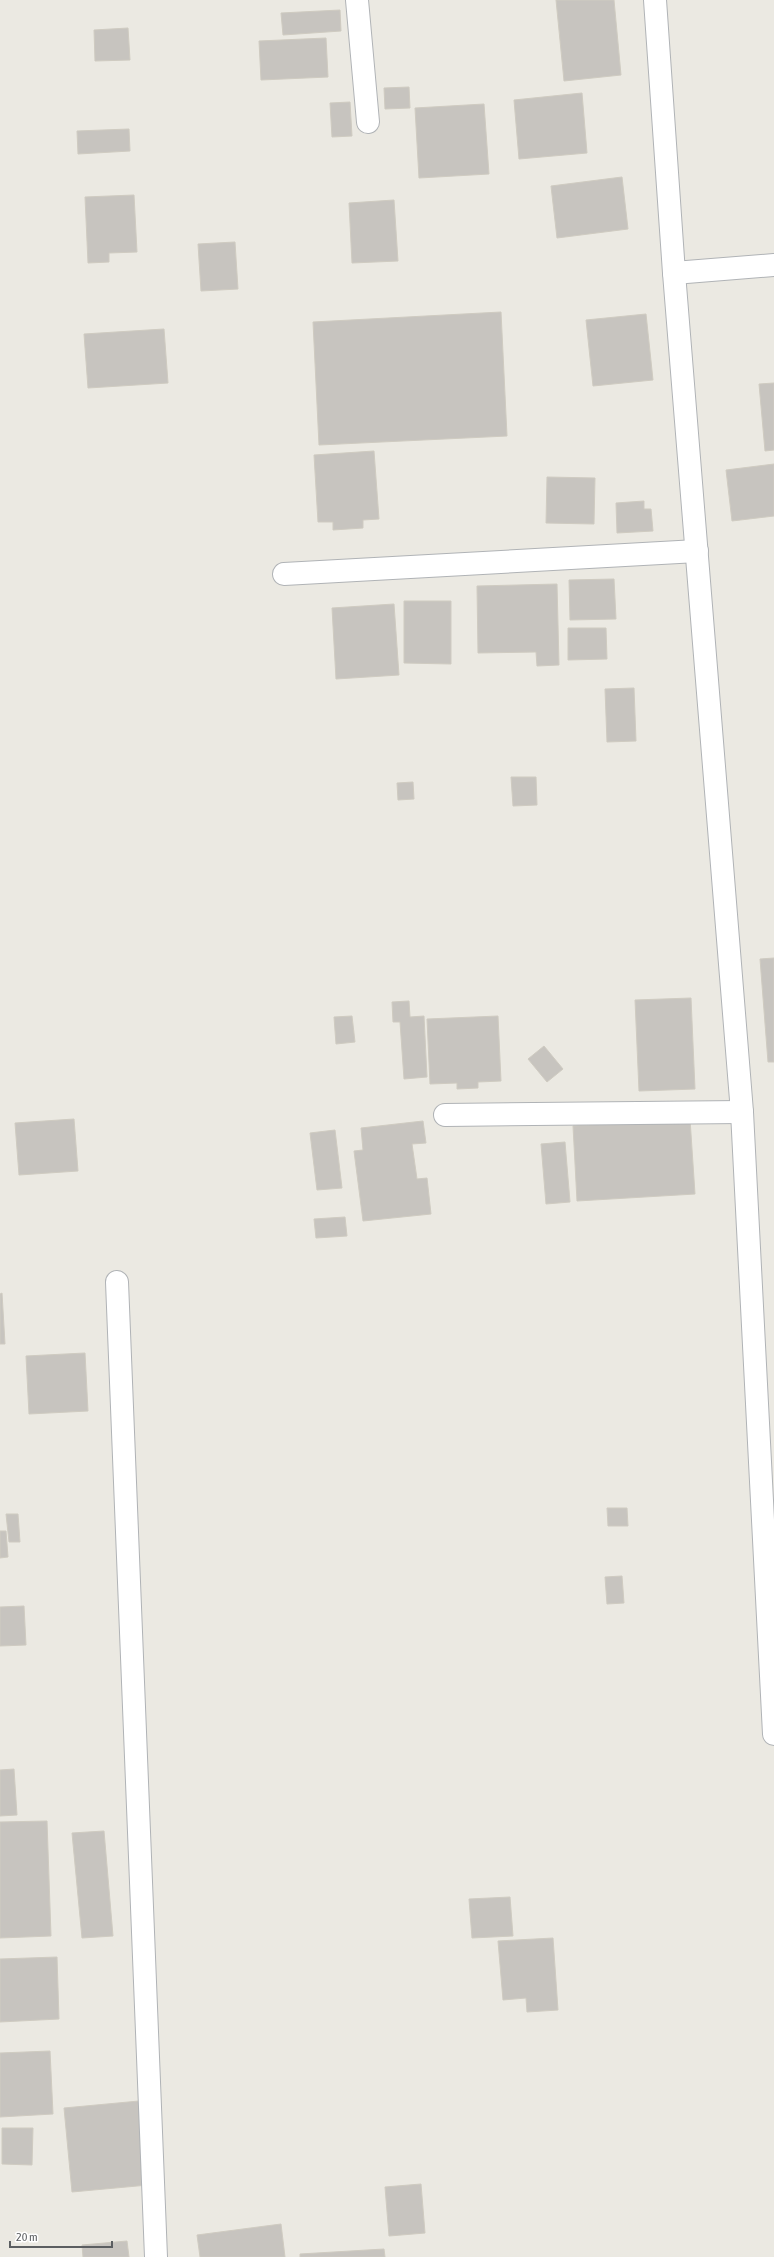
<svg xmlns="http://www.w3.org/2000/svg" width="774" height="2257" font-family="'Asap Condensed',sans-serif">
<rect width="100%" height="100%" fill="#ebe9e2"/>
<g fill="#c7c4bf" stroke="#cfcbc1">
<path d="M556,0H614L621,75L564,81Z"/>
<path d="M340,10L341,31L283,35L281,13Z"/>
<path d="M128,28L130,60L95,61L94,30Z"/>
<path d="M326,38L328,77L261,80L259,41Z"/>
<path d="M409,87L410,108L385,109L384,88Z"/>
<path d="M582,93L587,153L519,159L514,100Z"/>
<path d="M350,102L352,136L332,137L330,103Z"/>
<path d="M484,104L489,174L419,178L415,108Z"/>
<path d="M129,129L130,151L78,154L77,131Z"/>
<path d="M622,177L628,229L557,238L551,186Z"/>
<path d="M134,195L137,252L109,253V262L88,263L85,197Z"/>
<path d="M394,200L398,261L352,263L349,203Z"/>
<path d="M235,242L238,289L201,291L198,244Z"/>
<path d="M501,312L507,436L319,445L313,322Z"/>
<path d="M646,314L653,380L593,386L586,320Z"/>
<path d="M164,329L168,383L88,388L84,334Z"/>
<path d="M774,383V450L765,451L759,384Z"/>
<path d="M374,451L379,519L363,520V528L333,530V522H318L314,455Z"/>
<path d="M774,464V516L732,521L726,470Z"/>
<path d="M547,477L595,478L594,524L546,523Z"/>
<path d="M644,501V509H651L653,531L617,533L616,503Z"/>
<path d="M614,579L616,619L570,620L569,580Z"/>
<path d="M557,584L559,665L537,666L536,652L478,653L477,586Z"/>
<path d="M404,601H451V664L404,663Z"/>
<path d="M394,604L399,675L336,679L332,608Z"/>
<path d="M568,628H606L607,659L568,660Z"/>
<path d="M634,688L636,741L607,742L605,689Z"/>
<path d="M511,777H536L537,805L513,806Z"/>
<path d="M413,782L414,799L398,800L397,783Z"/>
<path d="M774,958V1062H768L760,959Z"/>
<path d="M691,998L695,1089L639,1091L635,1000Z"/>
<path d="M409,1001L410,1017L424,1016L427,1077L404,1079L400,1022H393L392,1002Z"/>
<path d="M352,1016L355,1042L336,1044L334,1017Z"/>
<path d="M498,1016L501,1081L478,1082V1088L457,1089V1083L430,1084L427,1019Z"/>
<path d="M544,1046L563,1069L547,1082L528,1059Z"/>
<path d="M74,1119L78,1171L19,1175L15,1123Z"/>
<path d="M690,1119L695,1194L577,1201L573,1126Z"/>
<path d="M423,1121L426,1143L412,1144L417,1179L427,1178L431,1214L363,1221L354,1151L363,1150L361,1128Z"/>
<path d="M335,1130L342,1188L317,1190L310,1133Z"/>
<path d="M565,1142L570,1202L546,1204L541,1144Z"/>
<path d="M345,1217L347,1236L316,1238L314,1219Z"/>
<path d="M2,1293L5,1344H0V1294Z"/>
<path d="M85,1353L88,1411L29,1414L26,1356Z"/>
<path d="M607,1508H627L628,1526H608Z"/>
<path d="M6,1514H18L20,1542H9Z"/>
<path d="M0,1531H6L8,1557L0,1558Z"/>
<path d="M622,1576L624,1603L607,1604L605,1577Z"/>
<path d="M24,1606L26,1645L0,1646V1607Z"/>
<path d="M14,1769L17,1815L0,1816V1770Z"/>
<path d="M47,1821L51,1936L0,1938V1822Z"/>
<path d="M104,1831L113,1936L82,1938L72,1833Z"/>
<path d="M510,1897L513,1936L472,1938L469,1899Z"/>
<path d="M553,1938L558,2010L527,2012L526,1998L503,2000L498,1941Z"/>
<path d="M57,1957L59,2019L0,2022V1959Z"/>
<path d="M50,2051L53,2114L0,2117V2053Z"/>
<path d="M139,2101L148,2185L72,2192L64,2108Z"/>
<path d="M2,2128H33L32,2165L2,2164Z"/>
<path d="M421,2184L425,2233L389,2236L385,2187Z"/>
<path d="M281,2224L285,2257H200L197,2235Z"/>
<path d="M127,2241L129,2257H83L82,2245Z"/>
<path d="M384,2249L385,2257H300V2254Z"/>
</g>
<g fill="none" stroke-linecap="round" stroke-linejoin="round">
<g stroke="#b0b3b6" stroke-width="24">
<g id="minor">
<path d="M357,0L368,122"/>
<path d="M655,0L674,273L742,1112L774,1734"/>
<path d="M674,273L774,265"/>
<path d="M284,574L697,551"/>
<path d="M445,1115L742,1112"/>
<path d="M117,1282L156,2257"/>
</g>
</g>
<use href="#minor" stroke="#fff" stroke-width="22"/>
</g>
<path d="M10 2241v6h102v-6" fill="none" stroke="#5b5e61" stroke-width="2"/>
<text x="16" y="2241" font-size="12" fill="#5b5e61" stroke="#ffffff" stroke-width="3" paint-order="stroke">20 m</text>
</svg>
